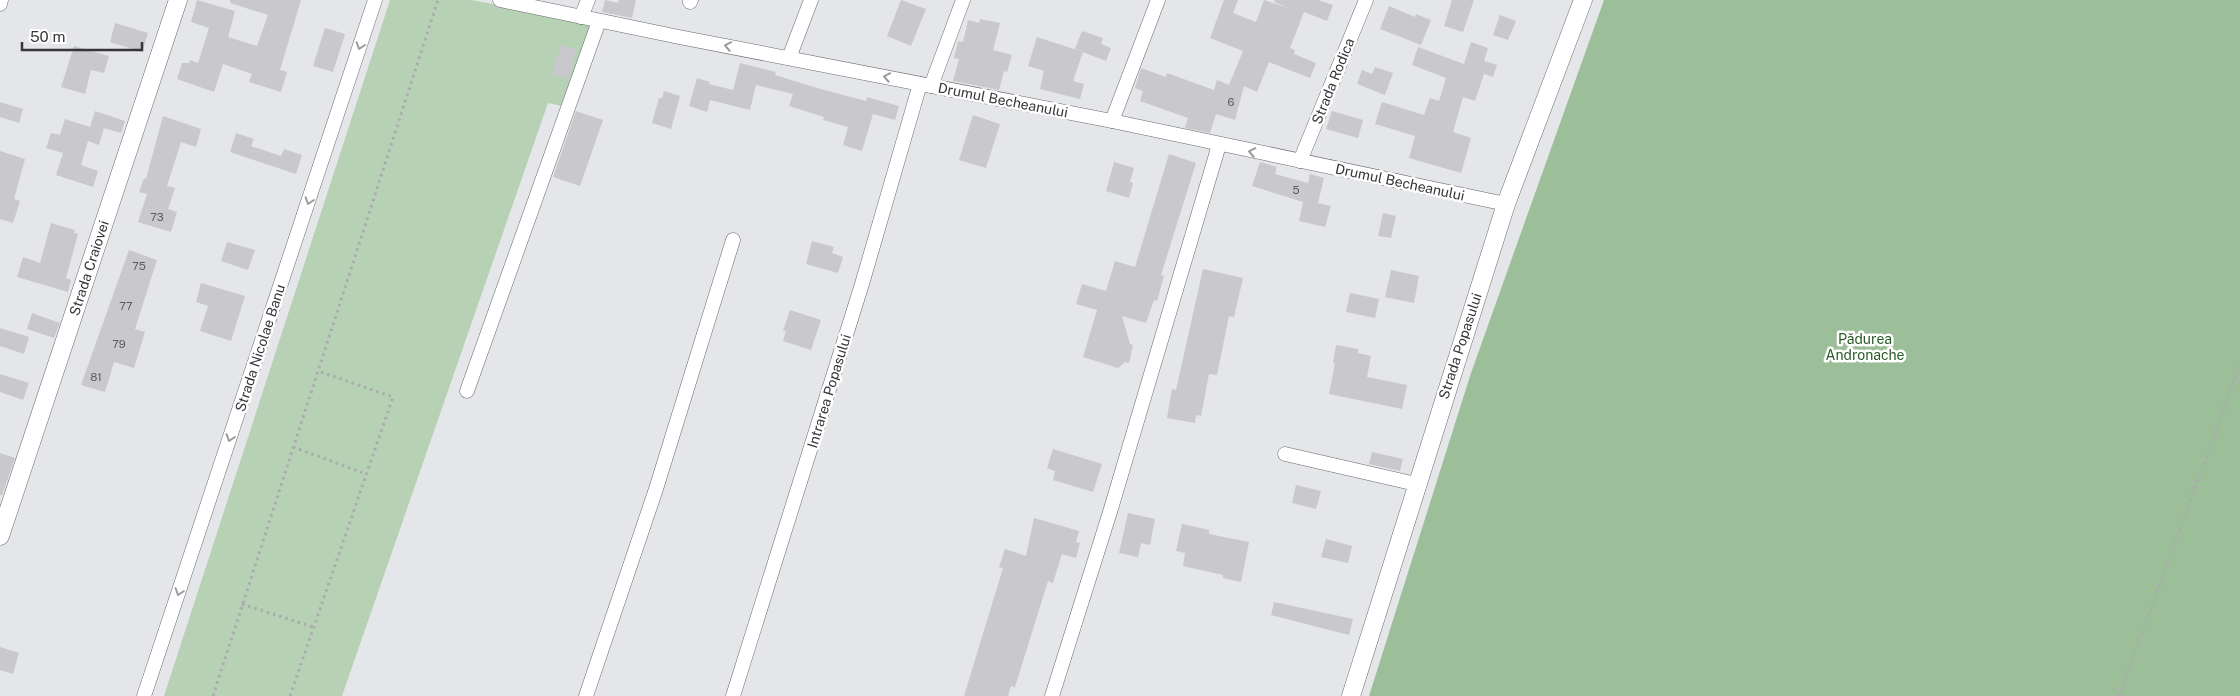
<svg xmlns="http://www.w3.org/2000/svg" width="2240" height="696" font-family="'Public Sans',sans-serif">
<rect width="100%" height="100%" fill="#e5e6ea"/>
<path fill="#b7d1b4" d="M390,0H471L598,23L567,107L548,103L342,696H164Z"/>
<path fill="#9cbf99" d="M1604,0H2240V696H1369L1471,373Z"/>
<g fill="#c8c8cd">
<path d="M197,0L235,11L228,37L257,46L268,15L230,3V0H301L280,70L287,72L281,92L249,82L252,74L223,64L214,92L177,79L182,63H189L190,60L198,63L209,28L191,22Z"/>
<path d="M605,0L618,3L619,0H636L632,18L602,12Z"/>
<path d="M901,0L926,9L911,46L887,36Z"/>
<path d="M1224,0H1238L1233,13L1256,22L1264,0L1290,9L1274,2L1275,0H1318L1333,5L1327,21L1304,12L1290,48L1295,50L1294,54L1316,63L1310,78L1269,62L1257,92L1244,86L1235,120L1216,114L1210,133L1185,128L1188,118L1140,101L1143,91L1135,88L1141,68L1166,77L1167,73L1214,90L1217,80L1229,85L1243,51L1210,38Z"/>
<path d="M1452,0H1474L1463,32L1444,26Z"/>
<path d="M1389,6L1415,17L1416,14L1431,20L1421,45L1380,29Z"/>
<path d="M1500,15L1516,21L1508,40L1493,35Z"/>
<path d="M980,19L1000,23L993,50L1012,55L1007,72L1004,71L999,90L953,81L959,59L954,58L958,41L963,42L968,20L979,23Z"/>
<path d="M115,23L148,33L142,52L110,42Z"/>
<path d="M325,28L345,34L333,72L313,66Z"/>
<path d="M1082,31L1103,38L1101,44L1111,48L1106,61L1075,49Z"/>
<path d="M1037,37L1083,52L1073,81L1084,84L1080,99L1040,89L1044,71L1028,66Z"/>
<path d="M1471,42L1488,48L1484,61L1497,65L1493,77L1484,74L1475,101L1463,97L1453,132L1471,138L1461,173L1409,158L1415,136L1375,124L1382,102L1424,115L1430,98L1439,101L1446,78L1412,65L1418,47L1464,64Z"/>
<path d="M561,45L577,50L568,79L552,74Z"/>
<path d="M74,46L109,56L104,73L91,70L85,94L61,87Z"/>
<path d="M740,63L776,72L775,75L817,88L866,101L867,97L899,106L895,120L873,114L862,151L843,145L848,127L823,120L824,117L789,106L793,94L756,85L750,110L710,100L707,112L689,106L697,78L710,82L709,84L733,90Z"/>
<path d="M1375,67L1393,73L1385,95L1357,84L1362,70L1372,74Z"/>
<path d="M664,91L680,96L671,129L652,123L659,98H662Z"/>
<path d="M0,102L23,109L19,123L0,117Z"/>
<path d="M95,111L125,121L121,133L104,128L99,145L88,141L81,165L98,171L93,187L56,175L63,153L46,148L51,133L60,135L65,119L90,127Z"/>
<path d="M576,111L603,120L580,186L553,177Z"/>
<path d="M1332,111L1363,120L1358,138L1326,129Z"/>
<path d="M973,115L1000,124L986,168L959,160Z"/>
<path d="M163,116L201,129L196,147L181,142L167,186L175,188L168,209L177,212L171,232L138,222L147,194L139,192L144,178L146,179Z"/>
<path d="M236,133L254,139L251,146L281,156L284,149L302,155L296,174L230,152Z"/>
<path d="M0,151L25,159L14,199L20,201L13,223L0,219Z"/>
<path d="M1169,154L1196,163L1161,275L1164,276L1157,301L1154,300L1146,323L1122,316L1130,344L1133,345L1129,363L1125,362L1118,368L1083,357L1097,310L1076,304L1082,284L1106,291L1115,261L1135,267Z"/>
<path d="M1114,162L1134,168L1130,182L1133,183L1129,198L1106,191Z"/>
<path d="M1260,162L1277,167L1275,174L1308,183L1310,174L1324,178L1318,203L1331,206L1325,227L1299,221L1303,202L1252,186Z"/>
<path d="M1383,213L1396,216L1391,238L1378,236Z"/>
<path d="M51,223L75,230L74,233L78,234L66,278L71,280L68,292L17,277L23,257L40,263Z"/>
<path d="M812,241L834,247L832,253L843,257L838,273L806,264Z"/>
<path d="M227,242L255,250L248,270L221,261Z"/>
<path d="M129,250L157,260L135,329L145,332L134,368L114,362L105,392L81,385Z"/>
<path d="M1203,269L1243,278L1234,317L1229,316L1217,375L1209,374L1201,416L1196,415L1195,423L1167,418L1172,389L1176,390Z"/>
<path d="M1391,270L1419,276L1414,303L1385,297Z"/>
<path d="M201,283L245,296L231,341L200,331L208,306L196,302Z"/>
<path d="M1350,293L1379,299L1375,318L1346,312Z"/>
<path d="M790,310L821,320L811,350L783,341L786,331H783Z"/>
<path d="M32,313L60,323L54,338L27,329Z"/>
<path d="M0,328L29,337L24,354L0,346Z"/>
<path d="M1336,345L1358,349V353L1371,356L1367,377L1407,385L1402,409L1329,394L1335,363H1333Z"/>
<path d="M0,374L29,383L23,400L0,392Z"/>
<path d="M1053,449L1102,464L1093,492L1053,480L1055,471L1047,468Z"/>
<path d="M1372,452L1403,459L1400,471L1369,464Z"/>
<path d="M0,453L15,458L2,495H0Z"/>
<path d="M1296,485L1321,491L1316,509L1292,503Z"/>
<path d="M1128,513L1155,519L1150,545L1141,543L1138,557L1119,553Z"/>
<path d="M1034,518L1079,531L1076,542L1080,543L1076,558L1062,554L1053,583L1048,581L1015,687L1011,686L1008,696H964L1003,568L999,567L1005,549L1026,556Z"/>
<path d="M1182,524L1209,530V534L1249,542L1241,582L1223,578V575L1183,566L1185,553L1176,551Z"/>
<path d="M1326,539L1352,546L1348,563L1321,557Z"/>
<path d="M1274,602L1353,619L1349,635L1271,615Z"/>
<path d="M0,647L19,653L13,674L0,670Z"/>
</g>
<g fill="none" stroke-linecap="round" stroke-linejoin="round">
<g stroke="#68696d" stroke-width="15">
<g id="minor">
<path d="M500,0L679,37L1112,121L1506,204"/>
<path d="M690,2L691,0"/>
<path d="M0,4L1,0"/>
<path d="M581,17L588,0"/>
<path d="M789,58L811,0"/>
<path d="M931,86L963,0"/>
<path d="M1112,121L1158,0"/>
<path d="M1300,161L1366,0"/>
<path d="M467,391L599,21"/>
<path d="M1285,454L1416,484"/>
<path d="M144,696L375,0"/>
<path d="M586,696L656,489L733,240"/>
<path d="M733,696L862,284L920,84"/>
<path d="M1052,696L1110,512L1219,145"/>
</g>
</g>
<g stroke="#68696d" stroke-width="19">
<g id="tertiary">
<path d="M0,536L178,0"/>
<path d="M1351,696L1506,204L1583,0"/>
</g>
</g>
<g stroke="#aaabae" stroke-width="3" stroke-dasharray="2.5 4" stroke-linecap="butt">
<path d="M293,447L366,474"/>
<path d="M242,604L313,627"/>
<path d="M213,696L438,0"/>
<path d="M290,696L393,397L318,371"/>
<path d="M2119,696L2240,365"/>
</g>
<use href="#minor" stroke="#fff" stroke-width="14"/>
<use href="#tertiary" stroke="#fff" stroke-width="18"/>
</g>
<defs><path id="oneway-chevron" d="M-2-3.5L2.5 0L-2 3.5" fill="none" stroke-width="1.6" stroke-linecap="round" stroke-linejoin="round" transform="scale(1.25)"/></defs>
<g stroke="#9a9a9c">
<use href="#oneway-chevron" transform="translate(360 46) rotate(108)"/>
<use href="#oneway-chevron" transform="translate(728 46) rotate(-169)"/>
<use href="#oneway-chevron" transform="translate(887 77) rotate(-169)"/>
<use href="#oneway-chevron" transform="translate(1252 152) rotate(-169)"/>
<use href="#oneway-chevron" transform="translate(309 201) rotate(108)"/>
<use href="#oneway-chevron" transform="translate(230 438) rotate(108)"/>
<use href="#oneway-chevron" transform="translate(179 592) rotate(108)"/>
</g>
<g text-anchor="middle" stroke-width="5" stroke-linejoin="round" paint-order="stroke">
<g font-size="11" fill="#5a5a5d">
<text x="1231" y="106">6</text>
<text x="1296" y="194">5</text>
<text x="157" y="221">73</text>
<text x="139" y="270">75</text>
<text x="126" y="310">77</text>
<text x="119" y="348">79</text>
<text x="96" y="381">81</text>
</g>
<g font-size="14" fill="#363638" stroke="#fff">
<text transform="translate(1333 81) rotate(-68)" y="5">Strada Rodica</text>
<text transform="translate(1003 100) rotate(11)" y="5">Drumul Becheanului</text>
<text transform="translate(1400 182) rotate(12)" y="5">Drumul Becheanului</text>
<text transform="translate(89 268) rotate(-72)" y="5">Strada Craiovei</text>
<text transform="translate(1460 346) rotate(-72)" y="5">Strada Popasului</text>
<text transform="translate(260 348) rotate(-72)" y="5">Strada Nicolae Banu</text>
<text transform="translate(829 391) rotate(-73)" y="5">Intrarea Popasului</text>
</g>
<g font-size="14" fill="#2b5b29" stroke="#fff">
<text x="1865" y="344">Pădurea<tspan x="1865" dy="16">Andronache</tspan></text>
</g>
</g>
<path d="M22 42v8h120v-8" fill="none" stroke="#363638" stroke-width="2.5"/>
<text x="30" y="42" font-size="15" fill="#363638" stroke="#ffffff" stroke-width="4" paint-order="stroke">50 m</text>
</svg>
